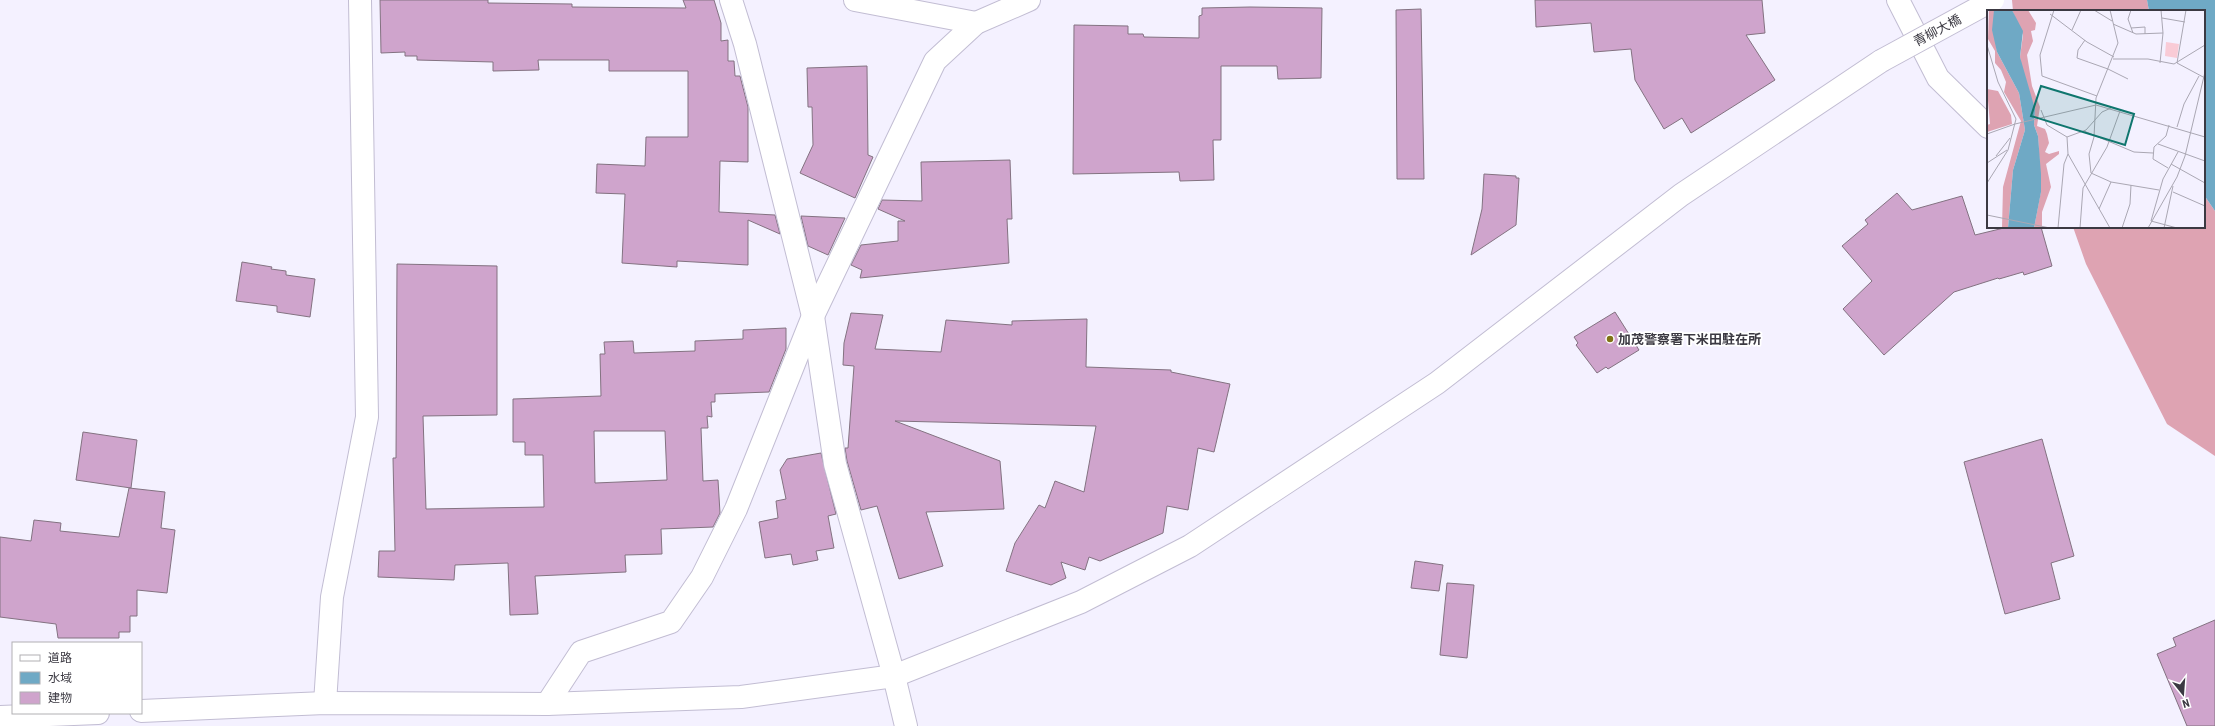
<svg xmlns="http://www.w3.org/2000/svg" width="2215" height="726" font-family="'Roboto Condensed','Noto Sans JP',sans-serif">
<rect width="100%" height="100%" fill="#f4f1ff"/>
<g fill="#dea3b2">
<path d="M2012,0H2147L2149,11H2013Z"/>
<path d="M2204,195L2215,211V456L2167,424L2086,264L2073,227H2204Z"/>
</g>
<path fill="#6fa9c5" d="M2147,0H2215V211L2204,195V11H2149Z"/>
<g fill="#cfa4cc" stroke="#837281" fill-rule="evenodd">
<path d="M380,0H488V3L572,4V7L686,8L683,0H714L721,23V41L728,40V61H734L735,76H740L748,107V162L720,161L719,212L775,215L780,234L748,220V265L677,261V267L622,263L625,194L596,193L597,164L645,166L646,137H688V71H609V60H538L539,70L493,71V62L417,60V56H405V52L381,53Z"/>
<path d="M1535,0H1762L1765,33L1746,35L1775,80L1691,133L1682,118L1664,129L1635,80L1631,49L1594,52L1591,23L1536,27Z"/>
<path d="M1250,7L1322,8L1321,78L1278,79L1277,66H1221V140H1213L1214,180L1180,181L1179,172L1073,174L1074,25L1128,26V34H1143L1144,37L1199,38V16L1202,15V8Z"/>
<path d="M1421,9L1424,179H1397L1396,10Z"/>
<path d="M867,66L868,155L873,157L855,198L800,173L813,145L812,107H808L807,68Z"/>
<path d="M1010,160L1012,219H1007L1009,263L860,278L862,270L851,265L861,245L898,241V221H905L878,209L882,200L922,201L921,162Z"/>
<path d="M1484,174L1516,176V178H1519L1516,225L1471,255L1482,209Z"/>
<path d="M1897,193L1912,210L1962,196L1975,235L2008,227H2041L2052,266L2024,275L2023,272L1999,279L1998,278L1954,292L1884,355L1843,309L1872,281L1842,246L1868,224L1865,220Z"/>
<path d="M801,216L845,218L828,255L808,246Z"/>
<path d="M242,262L272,267L271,269L286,271V275L315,279L310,317L277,312V306L236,301Z"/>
<path d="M397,264L497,266V415L423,416L426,509L544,507L543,455H525V442H513V399L601,396L600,354H605L604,342L633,341L634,353L695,351V341L743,339V330L786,328V349L769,392L715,394V402H711L712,417L707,416L708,428H701L703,481L718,480L720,513L713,527L661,529L662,554L625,555L626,572L535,576L538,614L510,615L508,563L455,565L454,580L378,577L379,551H395L393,458H396ZM594,431H665L667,480L595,483Z"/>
<path d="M1615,312L1639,350L1608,369L1606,367L1597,373L1576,345L1578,343L1574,337Z"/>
<path d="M851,313L883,315L875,349L941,352L946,320L1012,325V321L1087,319L1086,367L1171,370V372L1230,384L1214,452L1198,448L1188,510L1167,506L1163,533L1100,561L1089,557L1085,570L1061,562L1066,578L1051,585L1006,571L1015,543L1039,505L1045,508L1055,481L1084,492L1096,426L895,421L1000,461L1004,509L926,512L943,566L899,579L877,506L861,510L847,461L845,448H848L854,366L843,365L844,343Z"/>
<path d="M83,432L137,440L131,488L76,480Z"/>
<path d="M2042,439L2074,556L2051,563L2060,599L2005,614L1964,462Z"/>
<path d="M821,453L836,514L828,516L834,548L816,551L818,560L793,565L791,554L765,558L759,522L778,518L776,501L786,499L780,470L787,459Z"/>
<path d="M129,488L165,492L161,528L175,530L167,593L137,590V616H130V632H119V638H58L56,624L0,617V537L31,541L34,520L61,523L60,531L119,537Z"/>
<path d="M1415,561L1443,565L1439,591L1411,588Z"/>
<path d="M1447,583L1474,585L1467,658L1440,655Z"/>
<path d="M2215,620V726H2187L2157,654L2176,646L2173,638Z"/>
</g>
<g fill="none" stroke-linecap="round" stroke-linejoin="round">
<g stroke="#c2bdd3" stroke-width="24">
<g id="minor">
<path d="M731,0L745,44L813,316L835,464L894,676L906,726"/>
<path d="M855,0L976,23"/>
<path d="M1898,0L1938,78L1988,127"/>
<path d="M325,703L332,597L367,417L360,0"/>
<path d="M547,704L581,652L671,622L702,577L736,509L813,316L935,61L976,23L1029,0"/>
</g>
</g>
<g stroke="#c2bdd3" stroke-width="24">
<g id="tertiary">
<path d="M141,711L325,703L547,704L741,697L894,676L1081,602L1190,546L1437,383L1681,195L1881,61"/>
<path d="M0,717L98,713"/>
</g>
</g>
<use href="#minor" stroke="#fff" stroke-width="22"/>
<use href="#tertiary" stroke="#fff" stroke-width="22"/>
<g stroke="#c2bdd3" stroke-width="24" stroke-linecap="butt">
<path id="tertiary-bridge" d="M1881,61L1993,0"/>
</g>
<use href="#tertiary-bridge" stroke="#fff" stroke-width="22"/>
</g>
<circle fill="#807315" stroke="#fff" stroke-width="1.5" cx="1610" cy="339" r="4"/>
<g text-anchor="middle" stroke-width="3.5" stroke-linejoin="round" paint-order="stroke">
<g font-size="13" fill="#3b3942" stroke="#fff">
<text transform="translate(1937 30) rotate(-28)" y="5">青柳大橋</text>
</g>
<g font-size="13" font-weight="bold" fill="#3b3942" stroke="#fff" text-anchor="start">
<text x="1618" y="344">加茂警察署下米田駐在所</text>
</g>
</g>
<g transform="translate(1987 10)">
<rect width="218" height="218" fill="#f4f1ff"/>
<path d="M179,32L192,34L190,48L178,46Z" fill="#f9cbd6"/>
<path d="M2,0H7L10,42L32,83L38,120L26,160L21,218H15L16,177L34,111L17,82L19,72L14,60L8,53V41L1,29ZM25,0H41L49,13L48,20L44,21L46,31L40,45L45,76L53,97L50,116L58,119L60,124L62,133L58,142L62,144L72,141V144L59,154L64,177L55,202V218H47L54,181L51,126L47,115L48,99L35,62L33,47L36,25ZM0,79L11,81L24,105L25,114L0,122V115L3,114Z" fill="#dea3b2"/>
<path d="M7,0H25L36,21L33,47L48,99L47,115L51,126L54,164V182L47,218H21L26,160L38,120L32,83L10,42L5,20Z" fill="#6fa9c5"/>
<path fill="none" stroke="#aaa7b3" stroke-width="1" d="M67,0L53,45L55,66L110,86M107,0L125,11M144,0L141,9L146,23M63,4L100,32L127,47M175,8L198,12M126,14L149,24L176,23M144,18L158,17V24M85,20L94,0M98,30L91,40L90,48L121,59M0,35L11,72L29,109L21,140L0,173M126,49H161L187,54L218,35M173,53L176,23L174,0M190,53L199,0M190,53L218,68M121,59L141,69M54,100L60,115L80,127M190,117L197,94L212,66M97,121L147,142L166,143M0,124L28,114L109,95L218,127M80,127L81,144L123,218M80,127L99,120L115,102L124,98M171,134L218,151M9,146L23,128M0,153L20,140M184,154L218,173M181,158L166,149L167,137L179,126L182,115M104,163L102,144L107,127L109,88L131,33L123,0M104,163L124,172L172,180M186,182L218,196M112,199L124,172M0,205L63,218M71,218L77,154L81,144M93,218L96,178L120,137L133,101M135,218L143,194L144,175M161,218L190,167L198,146L218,62M177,218L186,176M190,218L164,211L176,169L191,142"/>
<path fill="#0f766e" fill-opacity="0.15" stroke="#0f766e" stroke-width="2" d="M54,76L147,104L138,135L44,106Z"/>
<rect width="218" height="218" fill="none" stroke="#3b3942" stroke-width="2"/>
</g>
<rect x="12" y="642" width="130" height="72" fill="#ffffff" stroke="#b1b0b3"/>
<rect x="20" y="655" width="20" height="6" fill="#ffffff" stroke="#b1b0b3"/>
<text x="48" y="662" font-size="12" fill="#3b3942">道路</text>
<rect x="20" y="672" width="20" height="12" fill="#6fa9c5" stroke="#b1b0b3"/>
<text x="48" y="682" font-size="12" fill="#3b3942">水域</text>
<rect x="20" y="692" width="20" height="12" fill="#cfa4cc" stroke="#b1b0b3"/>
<text x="48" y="702" font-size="12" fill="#3b3942">建物</text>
<g transform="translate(2183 694) rotate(163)" stroke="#ffffff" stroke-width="3" paint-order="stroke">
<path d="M0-3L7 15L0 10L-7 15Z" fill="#3b3942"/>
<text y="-6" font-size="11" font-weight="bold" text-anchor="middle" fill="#3b3942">N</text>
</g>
</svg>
